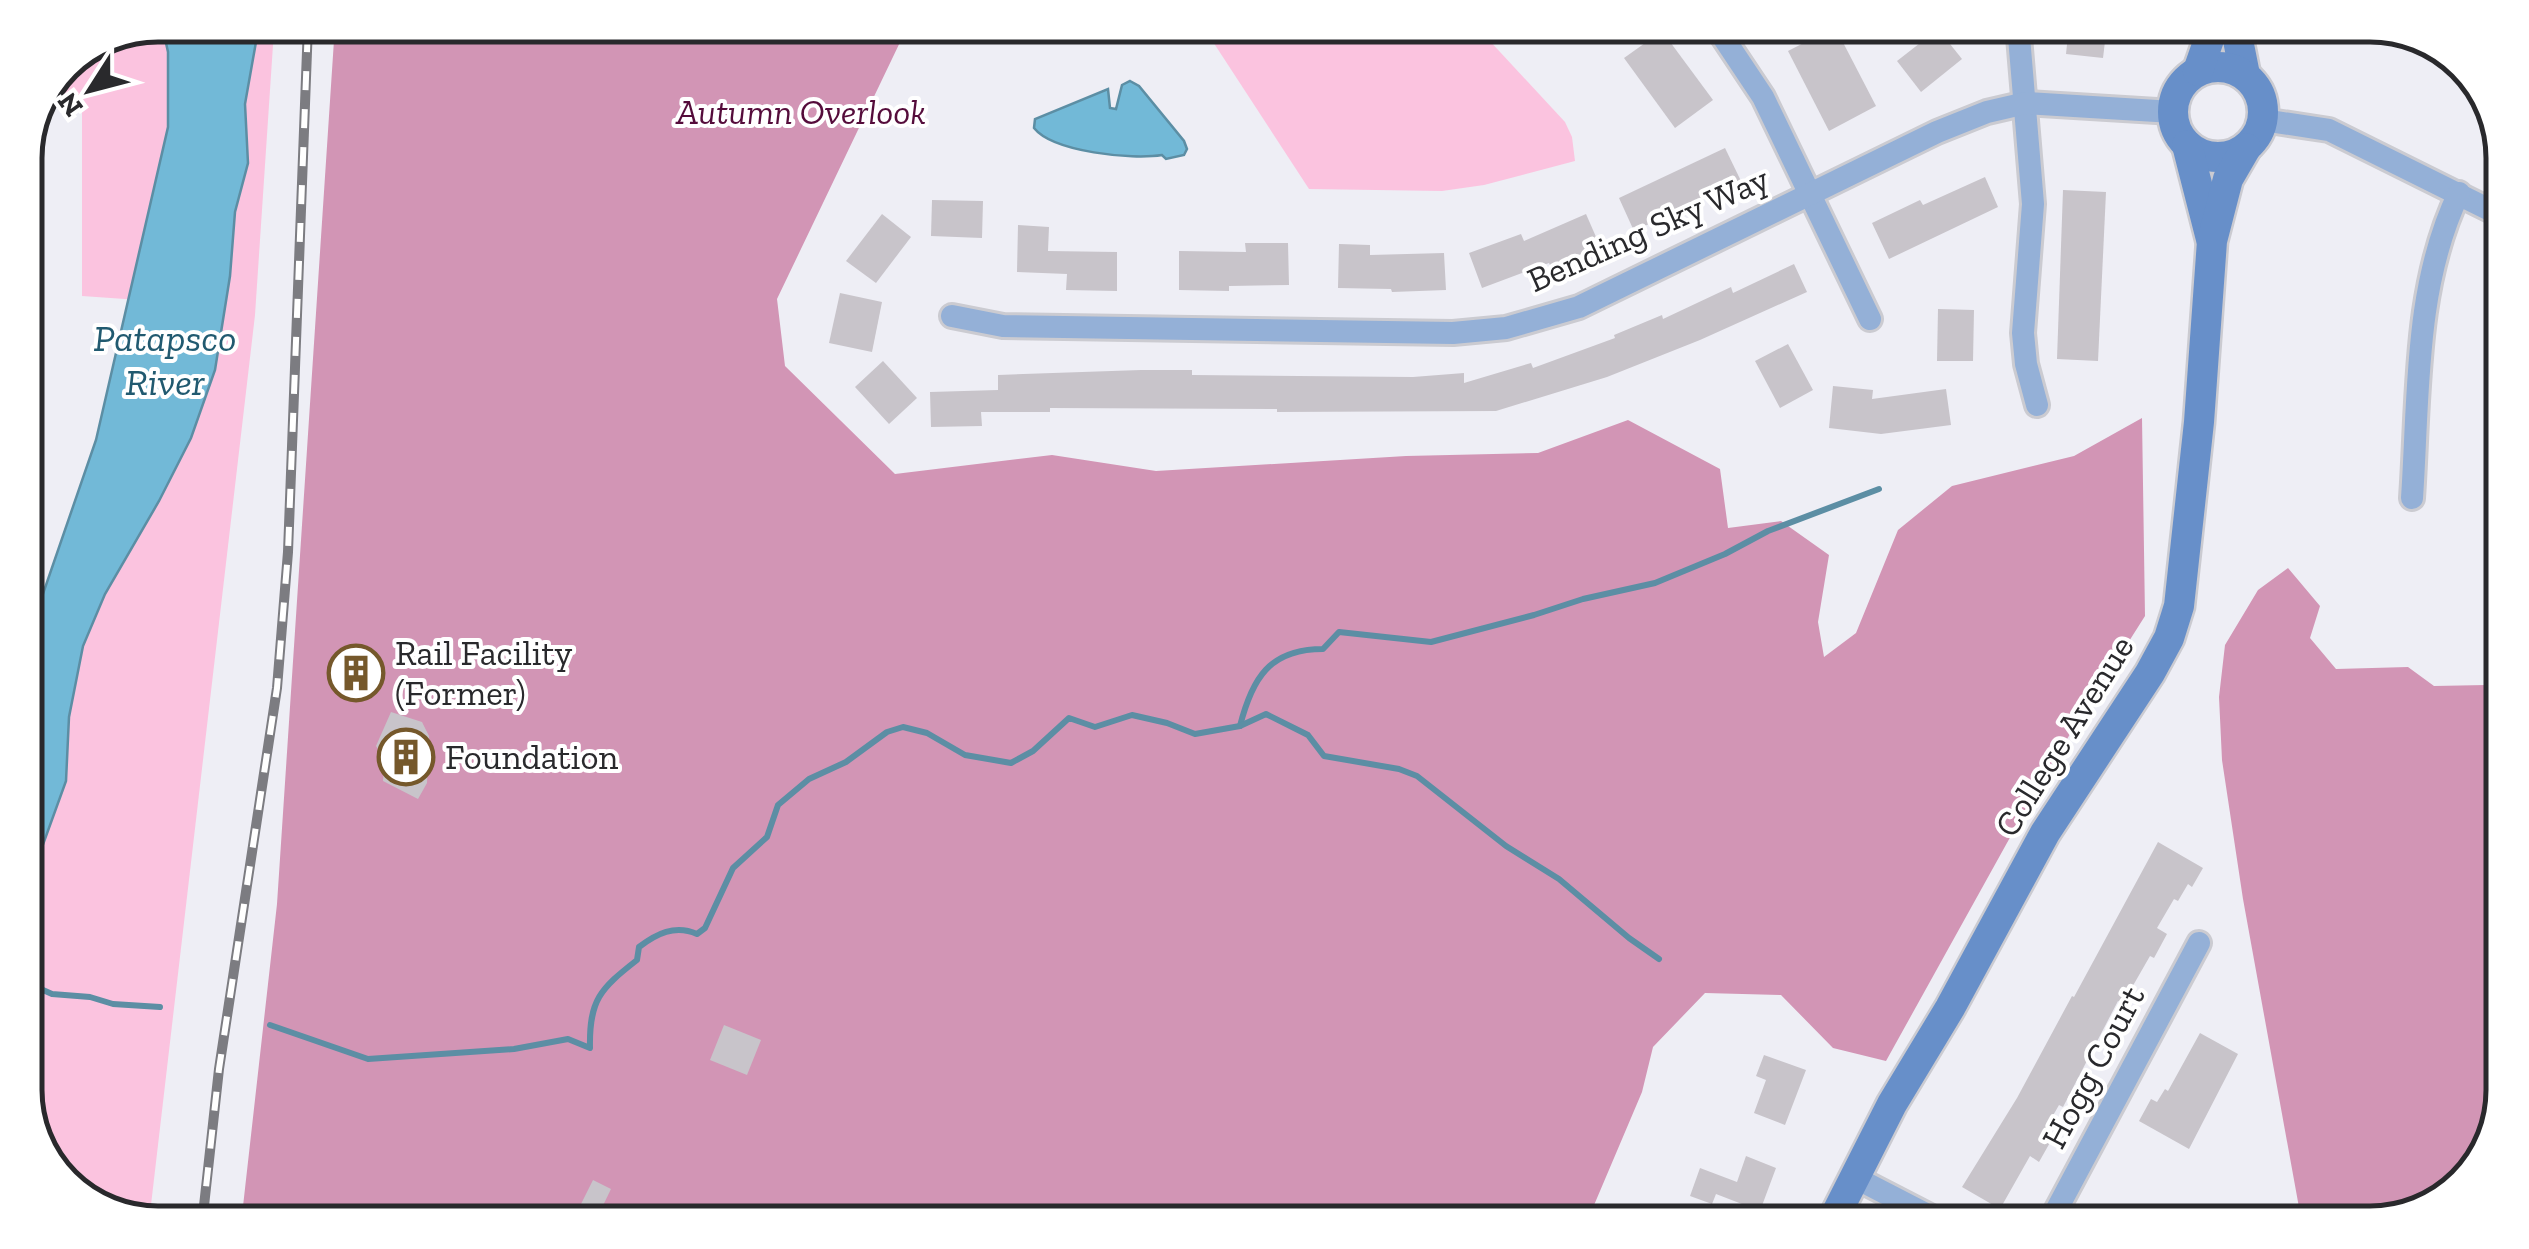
<svg xmlns="http://www.w3.org/2000/svg" width="2529" height="1249" font-family="'Zilla Slab',serif">
<rect width="100%" height="100%" fill="#eeeef5"/>
<g fill="#fbc3df">
<path d="M159,25H272L273,45L255,315L149,1222L100,1210L48,1165L25,1099V922L37,861L66,781L69,717L83,647L225,306L82,296V97H49L65,64Z"/>
<path d="M1202,25H1475L1565,122L1572,137L1575,161L1484,185L1442,191L1309,189Z"/>
</g>
<g fill="#d295b5">
<path d="M335,25H913L903,36L777,299L785,366L895,474L1052,455L1156,471L1406,456L1538,453L1628,420L1720,469L1728,528L1781,521L1829,555L1818,622L1824,657L1856,633L1898,530L1952,486L2074,456L2142,418L2145,616L2048,769L1886,1061L1833,1048L1781,995L1705,993L1653,1047L1642,1092L1586,1224H241L277,904Z"/>
<path d="M2288,568L2320,606L2310,638L2336,669L2408,667L2434,686L2486,685L2504,667V1090L2490,1149L2444,1202L2371,1224H2302L2243,899L2222,760L2219,697L2225,645L2258,590Z"/>
</g>
<g fill="#72b9d7" stroke="#5c8ea4" stroke-width="2.5">
<path d="M162,25H259L245,104L248,163L235,212L230,276L215,370L191,438L159,501L105,594L83,646L69,717L66,781L37,861L25,922V646L96,440L168,127V52Z"/>
<path d="M1130,81L1139,86L1184,141L1187,149L1184,155L1166,159L1162,155C1132,160 1053,152 1034,128L1035,119L1108,89L1110,108L1116,109L1122,85Z"/>
</g>
<g fill="none" stroke-linecap="round" stroke-linejoin="round">
<g stroke="#5c8ea4" stroke-width="6">
<path d="M1240,726C1252,679 1269,649 1323,649L1339,632L1431,642L1534,615L1583,599L1655,583L1725,554L1768,531L1879,489"/>
<path d="M25,982L52,994L90,997L113,1004L160,1007"/>
<path d="M270,1025L368,1059L514,1049L568,1039L590,1048C589,1000 600,989 637,960L639,947C656,934 675,924 697,934L705,928L733,868L767,837L778,805L809,779L846,762L887,732L903,727L927,733L965,755L1011,763L1033,751L1069,718L1095,727L1132,715L1167,723L1195,734L1240,726L1266,714L1308,735L1324,756L1399,769L1417,776L1506,846L1559,879L1629,938L1659,959"/>
</g>
</g>
<g fill="#c8c4ca">
<path d="M2069,25H2107L2103,58L2066,54Z"/>
<path d="M1835,27L1876,106L1829,131L1788,51Z"/>
<path d="M1938,29L1962,59L1921,92L1897,61Z"/>
<path d="M1662,31L1713,100L1675,128L1624,58Z"/>
<path d="M1725,148L1741,181L1634,231L1619,198Z"/>
<path d="M1985,177L1998,207L1889,259L1872,223L1920,200L1923,205Z"/>
<path d="M2063,190L2106,192L2098,361L2057,359Z"/>
<path d="M932,200L983,201L982,238L931,236Z"/>
<path d="M882,214L911,237L876,283L846,261Z"/>
<path d="M1586,214L1600,246L1551,267L1549,263L1482,288L1469,253L1521,234L1524,241Z"/>
<path d="M1018,225L1049,227L1048,251L1117,252V291L1066,290L1067,274L1017,272Z"/>
<path d="M1245,243H1288L1289,285L1229,286V291L1179,290V251L1246,252Z"/>
<path d="M1339,244L1370,245V255L1444,253L1446,290L1392,292L1391,289L1338,288Z"/>
<path d="M1794,264L1807,292L1700,340L1607,377L1496,411L1277,412V409L1050,408V412H981L982,426L931,427L930,392L998,390V375L1141,370H1192V375L1413,377L1464,373V383L1531,363L1533,368L1615,338L1614,335L1662,315L1663,319L1731,287L1733,293Z"/>
<path d="M840,293L882,302L872,352L829,343Z"/>
<path d="M1938,309L1974,310L1973,361H1937Z"/>
<path d="M1788,344L1813,390L1780,408L1755,361Z"/>
<path d="M883,361L917,398L889,424L855,387Z"/>
<path d="M1833,386L1873,390L1872,399L1946,389L1951,425L1881,434L1829,428Z"/>
<path d="M346,649L372,652L366,698L340,694Z"/>
<path d="M391,712L422,722L429,736L427,783L418,799L383,781L385,759L376,746Z"/>
<path d="M2158,842L2203,868L2192,887L2188,884L2178,901L2174,899L2157,928L2167,934L2154,958L2150,956L2123,1003L2118,1001L2063,1107L2059,1105L2043,1133L2052,1139L2039,1162L2030,1156L2000,1209L1962,1187L2017,1098L2072,996L2074,997Z"/>
<path d="M724,1025L761,1040L747,1075L710,1060Z"/>
<path d="M2200,1033L2238,1054L2189,1149L2139,1121L2151,1099L2157,1102L2165,1089L2168,1091Z"/>
<path d="M1764,1055L1806,1070L1785,1125L1754,1113L1766,1080L1756,1076Z"/>
<path d="M1746,1156L1776,1168L1760,1211L1716,1194L1712,1204L1690,1196L1700,1168L1737,1182Z"/>
<path d="M593,1180L611,1189L594,1224H590L575,1216Z"/>
</g>
<g fill="none" stroke-linecap="round" stroke-linejoin="round">
<g stroke="#cbcbd1" stroke-width="28">
<g id="street">
<path d="M1715,25L1763,97L1870,319"/>
<path d="M2018,25L2033,204L2023,333L2026,364L2037,405"/>
<path d="M2263,120L2329,130L2504,217"/>
<path d="M952,316L1003,326L1453,333L1506,328L1579,307L1937,132L1987,112L2026,103L2173,112"/>
<path d="M2412,498C2419,396 2414,286 2459,193"/>
<path d="M1854,1177L1945,1224"/>
<path d="M2049,1224L2199,943"/>
</g>
</g>
<g stroke="#cbcbd1" stroke-width="35">
<g id="secondary">
<path d="M2235,25L2245,75"/>
<circle cx="2218" cy="112" r="45"/>
<path d="M2198,71L2214,25"/>
<path d="M2187,145L2211,239"/>
<path d="M1831,1224L1892,1104L1950,1008L2045,833L2150,673L2169,638L2179,606L2199,422L2212,241L2228,179L2246,148"/>
</g>
</g>
<use href="#street" stroke="#94b0d7" stroke-width="22"/>
<use href="#secondary" stroke="#678fc9" stroke-width="30"/>
<g stroke="#7c7c81" stroke-width="10">
<path id="rail" d="M202,1224L219,1069L277,688L288,552L308,25"/>
</g>
<use href="#rail" stroke="#fff" stroke-width="6" stroke-dasharray="19" stroke-linecap="butt"/>
</g>
<defs>
<g id="building-ring" transform="scale(2.875)"><circle r="9.5" fill="#fff" stroke="#75582b" stroke-width="1.5"/><path d="M-4-6H4V6H1V3H-1V6H-4ZM-2.5-4.3h1.7v1.8h-1.7ZM.8-4.3h1.7v1.8H.8ZM-2.5-1h1.7V.8h-1.7ZM.8-1h1.7V.8H.8Z" fill="#75582b"/></g>
</defs>
<g fill-rule="evenodd">
<use href="#building-ring" x="356" y="673"/>
<use href="#building-ring" x="406" y="757"/>
</g>
<g text-anchor="middle" stroke-width="8" stroke-linejoin="round" paint-order="stroke">
<g font-size="35" font-style="italic" fill="#550c3b" stroke="#fff">
<text x="801" y="124">Autumn Overlook</text>
</g>
<g font-size="35" fill="#29292c" stroke="#fff">
<text transform="translate(1648 229) rotate(-24)" y="12">Bending Sky Way</text>
<text transform="translate(2064 736) rotate(-58)" y="12">College Avenue</text>
<text transform="translate(2093 1067) rotate(-62)" y="12">Hogg Court</text>
</g>
<g font-size="35" fill="#29292c" stroke="#fff" text-anchor="start">
<text x="395" y="665">Rail Facility<tspan x="395" dy="40">(Former)</tspan></text>
<text x="445" y="769">Foundation</text>
</g>
<g font-size="38" font-style="italic" fill="#215a70" stroke="#fff">
<text x="165" y="351">Patapsco<tspan x="165" dy="44">River</tspan></text>
</g>
</g>
<path d="M0 0H2529V1249H0ZM158 42H2370A116 116 0 0 1 2486 158V1090A116 116 0 0 1 2370 1206H158A116 116 0 0 1 42 1090V158A116 116 0 0 1 158 42Z" fill="#fff" fill-rule="evenodd"/>
<path fill="none" stroke="#29292c" stroke-width="5" d="M158 42H2370A116 116 0 0 1 2486 158V1090A116 116 0 0 1 2370 1206H158A116 116 0 0 1 42 1090V158A116 116 0 0 1 158 42Z"/>
<g transform="translate(90 90) rotate(234)" stroke="#ffffff" stroke-width="8" paint-order="stroke">
<path d="M0-8L18 38L0 25L-18 38Z" fill="#29292c"/>
<text y="-15" font-size="28" font-weight="bold" text-anchor="middle" fill="#29292c">N</text>
</g>
</svg>
